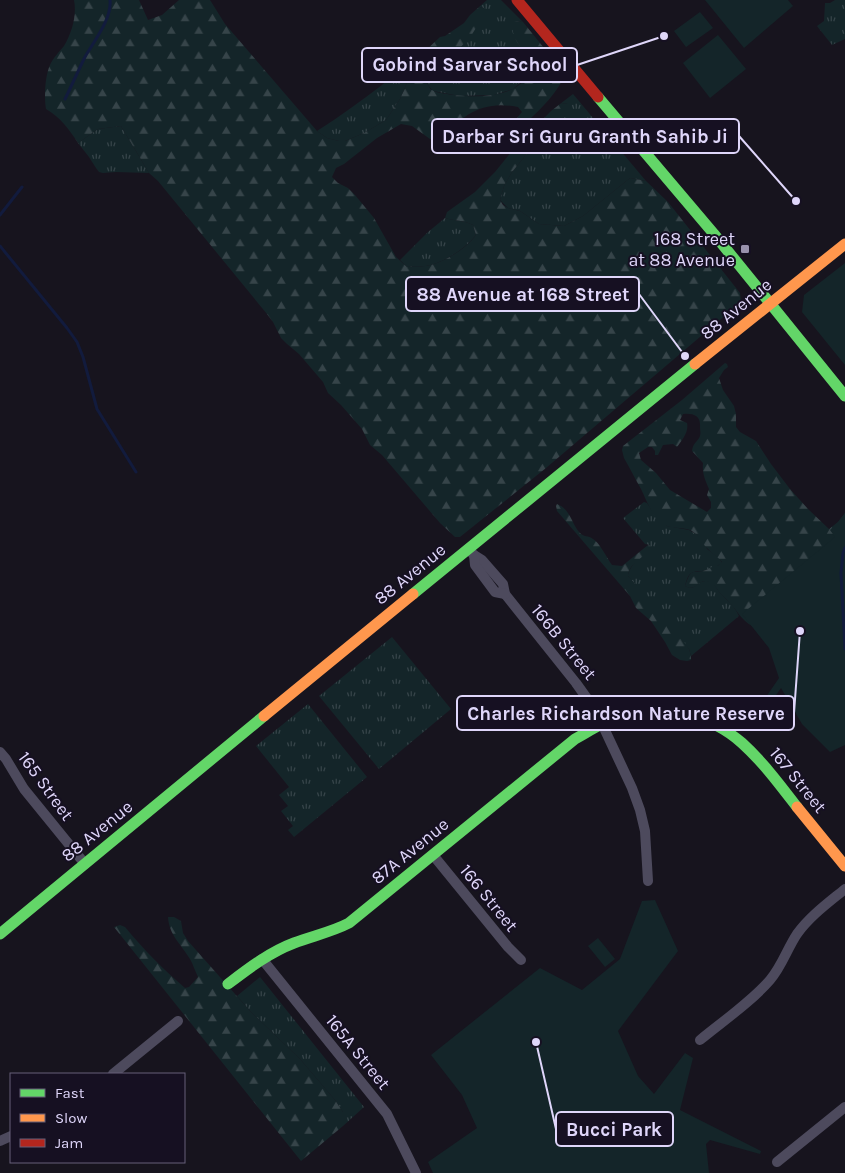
<svg xmlns="http://www.w3.org/2000/svg" width="845" height="1173" font-family="Karla,sans-serif">
<defs>
<pattern id="grass-tufts" width="24" height="20" patternUnits="userSpaceOnUse" patternTransform="scale(1.25)"><rect width="24" height="20" fill="#142529"/><path d="M3 7l-1-3M5 7V3M7 7l1-3M15 17l-1-3M17 17v-4M19 17l1-3" fill="none" stroke="#364449"/></pattern>
<pattern id="forest-firs" width="22" height="20" patternUnits="userSpaceOnUse" patternTransform="scale(1.25)"><rect width="22" height="20" fill="#142529"/><path d="M5 1l3.5 6h-7zM16 11l3.5 6h-7z" fill="#364449"/></pattern>
</defs>
<rect width="100%" height="100%" fill="#17141e"/>
<g fill="url(#grass-tufts)">
<path d="M487,0H501L523,22L517,21L518,44L526,53L530,67L526,78L513,89L494,95L460,96L433,91L427,84L431,77L438,69L447,56L458,50L484,8L479,7Z"/>
<path d="M835,0H845V39L832,45L817,26L824,21L825,3H830Z"/>
<path d="M423,54L410,76L400,99L386,120L364,133L345,141H339L327,138L317,131C339,117 361,101 382,85C395,74 407,62 423,54Z"/>
<path d="M573,94L646,181L630,178L583,216L564,226L539,224L520,211L508,208L500,200L504,186L512,172L545,132L564,117L568,103L560,104Z"/>
<path d="M121,126L149,173L116,172L103,173L99,172L96,168L89,157L78,143L98,129Z"/>
<path d="M445,218C455,221 464,220 473,225L476,235C465,249 447,260 431,265C424,267 414,266 407,267L400,260L428,232Z"/>
<path d="M644,502L647,503L652,511L667,526L689,530L696,534L703,541L707,549L719,558L722,563C718,566 711,568 706,570C701,572 695,570 690,574C687,577 686,582 685,586C696,592 697,580 707,581C714,581 717,590 721,594C723,596 725,598 727,600C732,604 736,610 739,616L691,656L689,649L628,576C628,567 644,553 650,545L645,544L623,518Z"/>
<path d="M392,637L451,709L379,769L319,696Z"/>
<path d="M308,704L367,777L294,837L288,830L293,826L281,811L288,806L279,795L289,787L256,746Z"/>
<path d="M260,977L364,1107L343,1126V1112L335,1100L300,1059L251,1012L237,996Z"/>
</g>
<g fill="url(#forest-firs)" fill-rule="evenodd">
<path d="M74,0H139L148,20L162,15L179,0H210L225,24L317,131L327,138L339,141H345L364,133L386,120L400,99L410,76L423,53L440,37L445,36L464,23L470,15L479,7L484,8L485,13L471,36L458,50L447,56L438,69L431,77L427,84C429,86 430,89 432,90C436,93 443,93 447,94C470,98 523,100 529,69C531,58 522,50 517,42C514,36 512,30 511,23L517,21L523,22L565,74C557,95 537,112 522,127L518,123L517,118L522,112L518,107C481,100 464,115 440,139H430L412,126L401,124L377,138L344,164L336,168L332,177L338,183L348,188L355,195L374,218L396,257L407,267C415,266 424,267 431,265C447,260 466,249 476,235L473,225C464,220 455,221 445,218L447,212L475,192L495,172L512,151L551,111L560,104L568,103V110L564,117L545,132L512,172L504,186L500,200L503,205L508,208L520,211L539,224L564,226L583,216L630,178L646,181L668,202L740,293L741,302L546,468L460,537H455L440,523L382,455L370,445L362,429L341,405L328,393L323,382L299,354L287,344L281,338L273,322L267,314L158,181L149,173L121,126L98,129L78,143C69,129 60,117 46,109C44,97 45,76 50,65C53,58 59,52 64,46C72,33 77,15 74,0Z"/>
<path d="M725,363L727,364L728,367L724,370L719,378L723,390L734,406L736,414V427L740,432L756,441L771,464L790,489L808,509L829,529L838,522L845,513V658L752,626C741,620 737,610 728,601C726,598 722,596 720,593C717,589 714,584 709,582C699,577 697,593 685,586C692,566 691,575 706,570C709,569 711,567 714,566C721,564 716,567 722,562C718,557 712,554 708,549C701,543 699,534 690,530C681,527 671,529 663,524C652,517 647,501 641,489C635,479 630,468 624,458L622,450L623,446L682,400ZM683,414C694,413 701,416 700,427C700,430 701,433 700,436C698,442 693,442 692,451L703,463C702,473 705,480 709,489L707,495L711,502V508L707,512L670,490L656,473L641,460L639,453L648,447H652L655,451V455H658L663,445L673,444L677,447C682,440 689,432 687,423L680,420Z"/>
<path d="M557,504C570,509 571,522 579,532C584,538 588,535 593,539C599,542 607,558 612,565L622,566L648,545L651,546C646,558 629,562 628,576L676,630L689,649L691,656V660L687,661L680,660L672,655L665,642L651,621L636,608L630,596L557,511L556,506Z"/>
<path d="M168,917H174L181,921L183,933L188,941L251,1012L300,1059L335,1100L343,1112V1126L301,1161L114,927L120,925L125,927C144,950 163,969 185,988L189,987L198,977C195,971 193,964 190,959C181,944 169,935 168,917Z"/>
</g>
<g fill="#142529">
<path d="M705,0H788L793,6L744,48Z"/>
<path d="M700,12L713,28L686,47L674,31Z"/>
<path d="M718,35L746,69L710,98L683,63Z"/>
<path d="M845,263V365L802,312L804,295Z"/>
<path d="M845,513V745L830,752L802,724L781,688L752,730L746,726L779,678L769,648L742,614L835,537L830,530L838,522Z"/>
<path d="M655,900L678,951L618,1031L638,1076L654,1094L685,1053L693,1058L680,1110L761,1151L760,1154L710,1140L706,1144L709,1173H433L428,1162L477,1128L462,1095L431,1055L540,968L582,990L620,959L642,901Z"/>
<path d="M598,938L615,959L605,967L588,946Z"/>
</g>
<g fill="none" stroke-linecap="round" stroke-linejoin="round">
<g stroke="#121b3d" stroke-width="3">
<path d="M65,99C72,85 78,71 85,57C94,41 112,19 110,0"/>
<path d="M0,215L22,187"/>
<path d="M0,246L67,328L77,342L83,357L97,409L136,472"/>
<path d="M845,548L843,553L841,573L845,649"/>
</g>
<g stroke="#4d4a5d" stroke-width="10">
<path d="M468,549L474,555L482,560L503,584L505,594L576,683L596,711L632,788L640,810L645,831L648,881"/>
<path d="M474,555L475,565L495,592L505,594"/>
<path d="M0,752L6,759L24,789L85,864"/>
<path d="M433,855L508,947L521,960"/>
<path d="M262,959L387,1114L416,1173"/>
<path d="M700,1040C723,1021 751,1002 770,980C782,966 787,949 797,934C810,916 828,903 845,889"/>
<path d="M113,1074L178,1021"/>
<path d="M0,1141L11,1136"/>
<path d="M777,1162L845,1107"/>
</g>
<g stroke="#63d668" stroke-width="11">
<path d="M598,97L714,234L845,396"/>
<path d="M413,594L695,364"/>
<path d="M0,934L264,716"/>
<path d="M228,984C249,968 270,952 294,943C312,936 332,932 349,923L575,739C591,730 606,720 623,715C664,703 710,715 742,743C763,762 780,785 797,807"/>
</g>
<g stroke="#ff974d" stroke-width="11">
<path d="M695,364L845,244"/>
<path d="M264,716L413,594"/>
<path d="M797,807L845,866"/>
</g>
<path stroke="#b3261e" stroke-width="11" d="M517,0L598,97"/>
</g>
<rect fill="#9992ad" stroke="#161022" stroke-width="2" x="740" y="244" width="10" height="10" rx="2.5"/>
<g text-anchor="middle" stroke-width="4" stroke-linejoin="round" paint-order="stroke">
<g font-size="18" fill="#dfd6fa" stroke="#161022" text-anchor="end">
<text x="735" y="245">168 Street<tspan x="735" dy="21">at 88 Avenue</tspan></text>
</g>
<g font-size="18" fill="#dfd6fa" stroke="#161022">
<text transform="translate(736 309) rotate(-39)" y="6">88 Avenue</text>
<text transform="translate(410 574) rotate(-39)" y="6">88 Avenue</text>
<text transform="translate(564 642) rotate(51)" y="6">166B Street</text>
<text transform="translate(798 780) rotate(51)" y="6">167 Street</text>
<text transform="translate(46 786) rotate(54)" y="6">165 Street</text>
<text transform="translate(97 831) rotate(-39)" y="6">88 Avenue</text>
<text transform="translate(410 851) rotate(-39)" y="6">87A Avenue</text>
<text transform="translate(489 898) rotate(51)" y="6">166 Street</text>
<text transform="translate(358 1052) rotate(51)" y="6">165A Street</text>
</g>
</g>
<path fill="none" stroke="#dfd6fa" stroke-width="2" d="M664 36L577 65M796 201L739 136M685 356L639 294M800 631L794 713M536 1042L556 1129"/>
<g fill="#dfd6fa" stroke="#161022" stroke-width="2">
<circle cx="664" cy="36" r="5"/>
<circle cx="796" cy="201" r="5"/>
<circle cx="685" cy="356" r="5"/>
<circle cx="800" cy="631" r="5"/>
<circle cx="536" cy="1042" r="5"/>
</g>
<g fill="#161022" stroke="#dfd6fa" stroke-width="2">
<rect x="362" y="48" width="215" height="34" rx="5"/>
<rect x="432" y="119" width="307" height="34" rx="5"/>
<rect x="406" y="277" width="233" height="34" rx="5"/>
<rect x="457" y="696" width="337" height="34" rx="5"/>
<rect x="556" y="1112" width="117" height="34" rx="5"/>
</g>
<g font-size="19" text-anchor="middle" font-weight="bold" fill="#dfd6fa">
<text x="470" y="71">Gobind Sarvar School</text>
<text x="585" y="143">Darbar Sri Guru Granth Sahib Ji</text>
<text x="523" y="301">88 Avenue at 168 Street</text>
<text x="626" y="720">Charles Richardson Nature Reserve</text>
<text x="614" y="1136">Bucci Park</text>
</g>
<rect x="10" y="1073" width="175" height="90" fill="#161022" stroke="#665f78"/>
<rect x="20" y="1089" width="25" height="8" fill="#63d668" stroke="#665f78"/>
<text x="55" y="1098" font-size="15" fill="#dfd6fa">Fast</text>
<rect x="20" y="1114" width="25" height="8" fill="#ff974d" stroke="#665f78"/>
<text x="55" y="1123" font-size="15" fill="#dfd6fa">Slow</text>
<rect x="20" y="1139" width="25" height="8" fill="#b3261e" stroke="#665f78"/>
<text x="55" y="1148" font-size="15" fill="#dfd6fa">Jam</text>
</svg>
